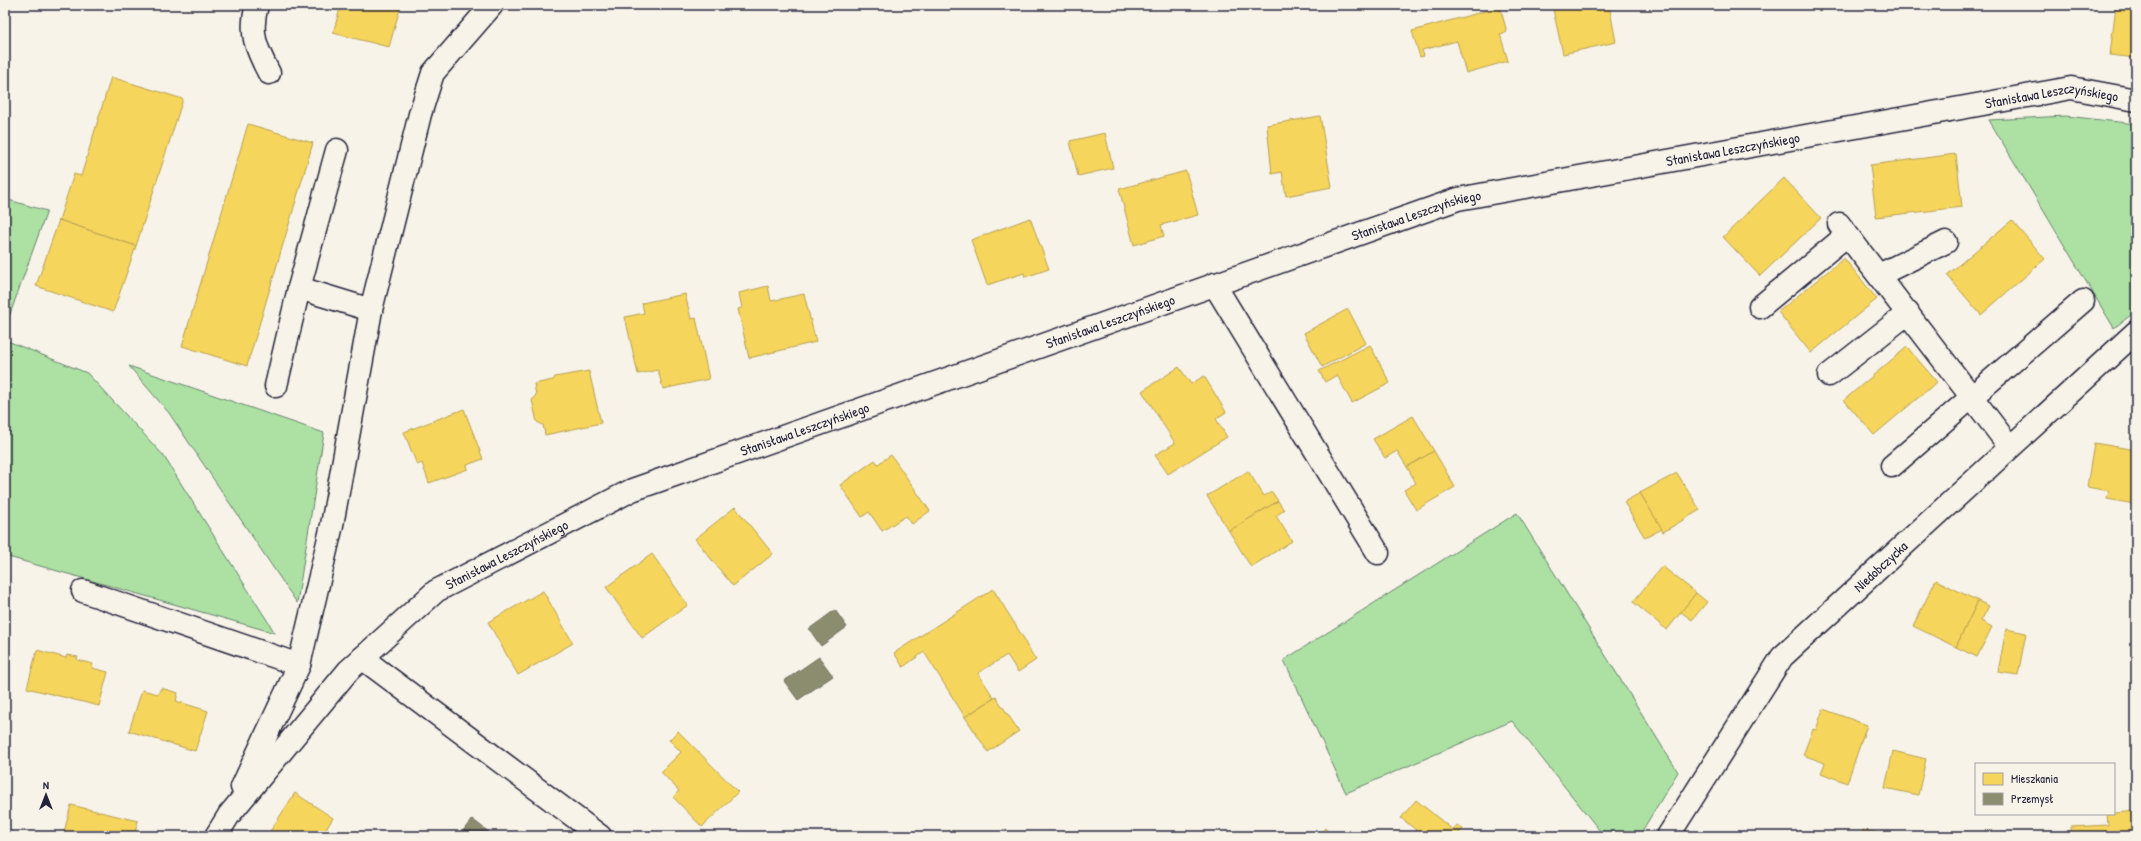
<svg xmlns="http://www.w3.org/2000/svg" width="2141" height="841" font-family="'Patrick Hand',sans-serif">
<rect width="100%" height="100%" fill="#f7f3e8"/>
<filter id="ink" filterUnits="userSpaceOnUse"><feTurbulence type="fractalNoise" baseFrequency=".025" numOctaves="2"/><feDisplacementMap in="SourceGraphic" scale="8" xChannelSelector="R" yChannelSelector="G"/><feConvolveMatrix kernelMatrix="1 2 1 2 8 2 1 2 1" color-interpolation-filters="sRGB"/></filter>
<g filter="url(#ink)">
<g fill="#ade1a3" stroke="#68826f">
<path d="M2066,116L2136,124V311L2114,328L1989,120Z"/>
<path d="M5,199L47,211L5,328Z"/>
<path d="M5,340L87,373L163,455L275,633L5,556Z"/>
<path d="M129,366L324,433L297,603L169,413Z"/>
<path d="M1517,513L1678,772L1639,836H1604L1512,721L1346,793L1284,660Z"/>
</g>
<g fill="#f6d55c" stroke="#b69f52">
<path d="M341,5H401L389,47L333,33Z"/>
<path d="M1552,5H1609L1616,42L1563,54Z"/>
<path d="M2116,5L2136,7V58L2110,55Z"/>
<path d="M1500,7L1507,32L1500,34L1508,61L1466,73L1457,41L1422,50L1424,56L1420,57L1412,31Z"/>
<path d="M111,77L183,99L136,246L59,220L74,174L81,176Z"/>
<path d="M1320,116L1332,187L1286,196L1282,172L1272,174L1267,125Z"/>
<path d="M248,124L313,143L247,366L182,346Z"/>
<path d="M1105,133L1113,168L1078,176L1070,141Z"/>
<path d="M1956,154L1962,207L1876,217L1870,165Z"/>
<path d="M1186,171L1198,215L1161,225L1164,236L1134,245L1119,189Z"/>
<path d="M1784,178L1821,218L1760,276L1723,237Z"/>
<path d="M1030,218L1049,269L1025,277L1024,273L987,285L971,240Z"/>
<path d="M59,220L136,246L113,312L36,286Z"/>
<path d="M2012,220L2045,259L1981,315L1947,275Z"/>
<path d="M1844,258L1877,299L1811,353L1778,312Z"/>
<path d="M768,286L771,301L804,294L816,342L749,358L738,309L742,308L739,293Z"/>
<path d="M685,294L691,319L696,318L709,379L663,389L658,370L638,374L625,317L644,313L642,303Z"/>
<path d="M1348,309L1366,343L1322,367L1304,333Z"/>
<path d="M1370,345L1390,383L1352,403L1337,375L1325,382L1319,371Z"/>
<path d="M1907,347L1937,382L1874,435L1844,400Z"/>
<path d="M1179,367L1191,384L1204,376L1226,412L1216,419L1227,437L1168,474L1155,455L1175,443L1142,391Z"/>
<path d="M589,371L601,423L545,435L543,425L537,422L532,400L536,395L534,384L553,380L555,377Z"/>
<path d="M464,409L483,459L467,465L468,469L429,483L422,463L417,465L404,432Z"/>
<path d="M1413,416L1434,451L1407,467L1397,451L1385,458L1373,439Z"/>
<path d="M2094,443L2136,450V491L2134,504L2107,499L2109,491L2087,487Z"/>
<path d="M1434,451L1455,487L1416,510L1404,490L1416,483L1407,467Z"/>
<path d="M891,455L930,511L912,524L906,516L882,531L869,512L862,517L840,485L875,460L878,464Z"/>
<path d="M1248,471L1264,496L1272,492L1278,501L1229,531L1207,496Z"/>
<path d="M1677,473L1700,510L1663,532L1640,493Z"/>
<path d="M1640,493L1662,529L1645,538L1624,502Z"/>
<path d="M1278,501L1284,510L1276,516L1292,541L1251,567L1229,531Z"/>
<path d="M735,507L773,554L733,586L695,539Z"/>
<path d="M652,554L688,605L642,638L606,587Z"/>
<path d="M1662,566L1696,593L1667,630L1633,602Z"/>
<path d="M1936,580L1978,601L1956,647L1913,626Z"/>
<path d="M993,589L1026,642L1025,643L1036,660L1018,672L1007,655L978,673L994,698L965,717L924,652L903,667L894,653Z"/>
<path d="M543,591L573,643L518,675L488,622Z"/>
<path d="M1696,593L1707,602L1692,620L1681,612Z"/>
<path d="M1978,601L1989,606L1981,621L1992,627L1977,657L1956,647Z"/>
<path d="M2006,629L2026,633L2018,675L1998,672Z"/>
<path d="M37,650L66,658L67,655L78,657L77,660L93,664L92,668L108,672L99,706L27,688Z"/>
<path d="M161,688L178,693L176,701L208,711L195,751L129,731L142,690L158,694Z"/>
<path d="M996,697L1019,731L988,752L965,717Z"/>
<path d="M1823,709L1867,725L1847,783L1821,773L1825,763L1803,755L1813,729L1816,730Z"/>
<path d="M678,731L738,792L702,827L673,797L679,791L661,772L681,752L669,740Z"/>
<path d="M1893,751L1926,759L1918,795L1885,788Z"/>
<path d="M295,793L333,818L323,834L326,836H267Z"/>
<path d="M1416,800L1453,830L1457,825L1463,829L1458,834L1460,836H1412L1416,830L1401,818Z"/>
<path d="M71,805L138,821L134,836H63Z"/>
<path d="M2136,811V836H2071L2070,827L2108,825L2107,814Z"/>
<path d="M1325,828L1333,836H1318Z"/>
<path d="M519,830L527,836H514Z"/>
<path d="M1863,830L1893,836H1862Z"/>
</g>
<g fill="#8c8c6e" stroke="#6c6c5f">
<path d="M835,610L847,627L821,646L809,629Z"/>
<path d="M819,657L833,676L798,700L784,681Z"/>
<path d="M472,819L494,836H459Z"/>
</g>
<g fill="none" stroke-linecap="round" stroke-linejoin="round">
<g stroke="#22223b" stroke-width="25">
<g id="minor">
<path d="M257,5C249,33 256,48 269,73"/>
<path d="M337,150L299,288L371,310"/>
<path d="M1839,224L2010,447"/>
<path d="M1879,275L1946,242"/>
<path d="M1214,284L1378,553"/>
<path d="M1760,307L1847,235"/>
<path d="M1829,375L1908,313"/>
<path d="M276,386L299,288"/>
<path d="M1892,466L2083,301"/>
<path d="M83,591L299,665"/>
<path d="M362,658L600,836"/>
<path d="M242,787L299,665L332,525L371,310L420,114L433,73L492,5"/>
<path id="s1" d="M216,836L229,815L348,671L436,591L632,490L1458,199L2071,88L2136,100"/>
<path id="s2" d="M1668,836L1782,657L2136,332"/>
</g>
</g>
<use href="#minor" stroke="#f7f3e8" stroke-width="22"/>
</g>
</g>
<g text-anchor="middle" stroke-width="4" stroke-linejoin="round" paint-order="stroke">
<g font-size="14" fill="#22223b" stroke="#f7f3e8">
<text dy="5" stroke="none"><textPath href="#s1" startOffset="2030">Stanisława Leszczyńskiego</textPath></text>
<text dy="5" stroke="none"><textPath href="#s1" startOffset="1706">Stanisława Leszczyńskiego</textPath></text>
<text dy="5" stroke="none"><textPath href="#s1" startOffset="1382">Stanisława Leszczyńskiego</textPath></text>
<text dy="5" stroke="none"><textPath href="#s1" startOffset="1058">Stanisława Leszczyńskiego</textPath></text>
<text dy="5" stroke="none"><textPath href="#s1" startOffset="734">Stanisława Leszczyńskiego</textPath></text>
<text dy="5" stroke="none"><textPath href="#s1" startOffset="410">Stanisława Leszczyńskiego</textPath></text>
<text dy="5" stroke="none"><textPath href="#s2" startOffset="346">Niedobczycka</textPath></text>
</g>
</g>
<rect width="2141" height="841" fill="none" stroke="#f7f3e8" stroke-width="20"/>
<rect x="10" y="10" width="2121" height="821" fill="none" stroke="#22223b" stroke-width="1.5" filter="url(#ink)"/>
<rect x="1975" y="763" width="140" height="52" fill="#f7f3e8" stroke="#a29fa3"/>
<rect x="1983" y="773" width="20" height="12" fill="#f6d55c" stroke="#a29fa3"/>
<text x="2011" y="783" font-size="12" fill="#22223b">Mieszkania</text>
<rect x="1983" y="793" width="20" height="12" fill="#8c8c6e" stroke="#a29fa3"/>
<text x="2011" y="803" font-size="12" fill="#22223b">Przemysł</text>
<g transform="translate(46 795)" stroke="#f7f3e8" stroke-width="3" paint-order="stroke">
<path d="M0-3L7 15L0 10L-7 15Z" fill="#22223b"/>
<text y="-6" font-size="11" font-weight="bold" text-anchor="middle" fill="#22223b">N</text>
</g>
</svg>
